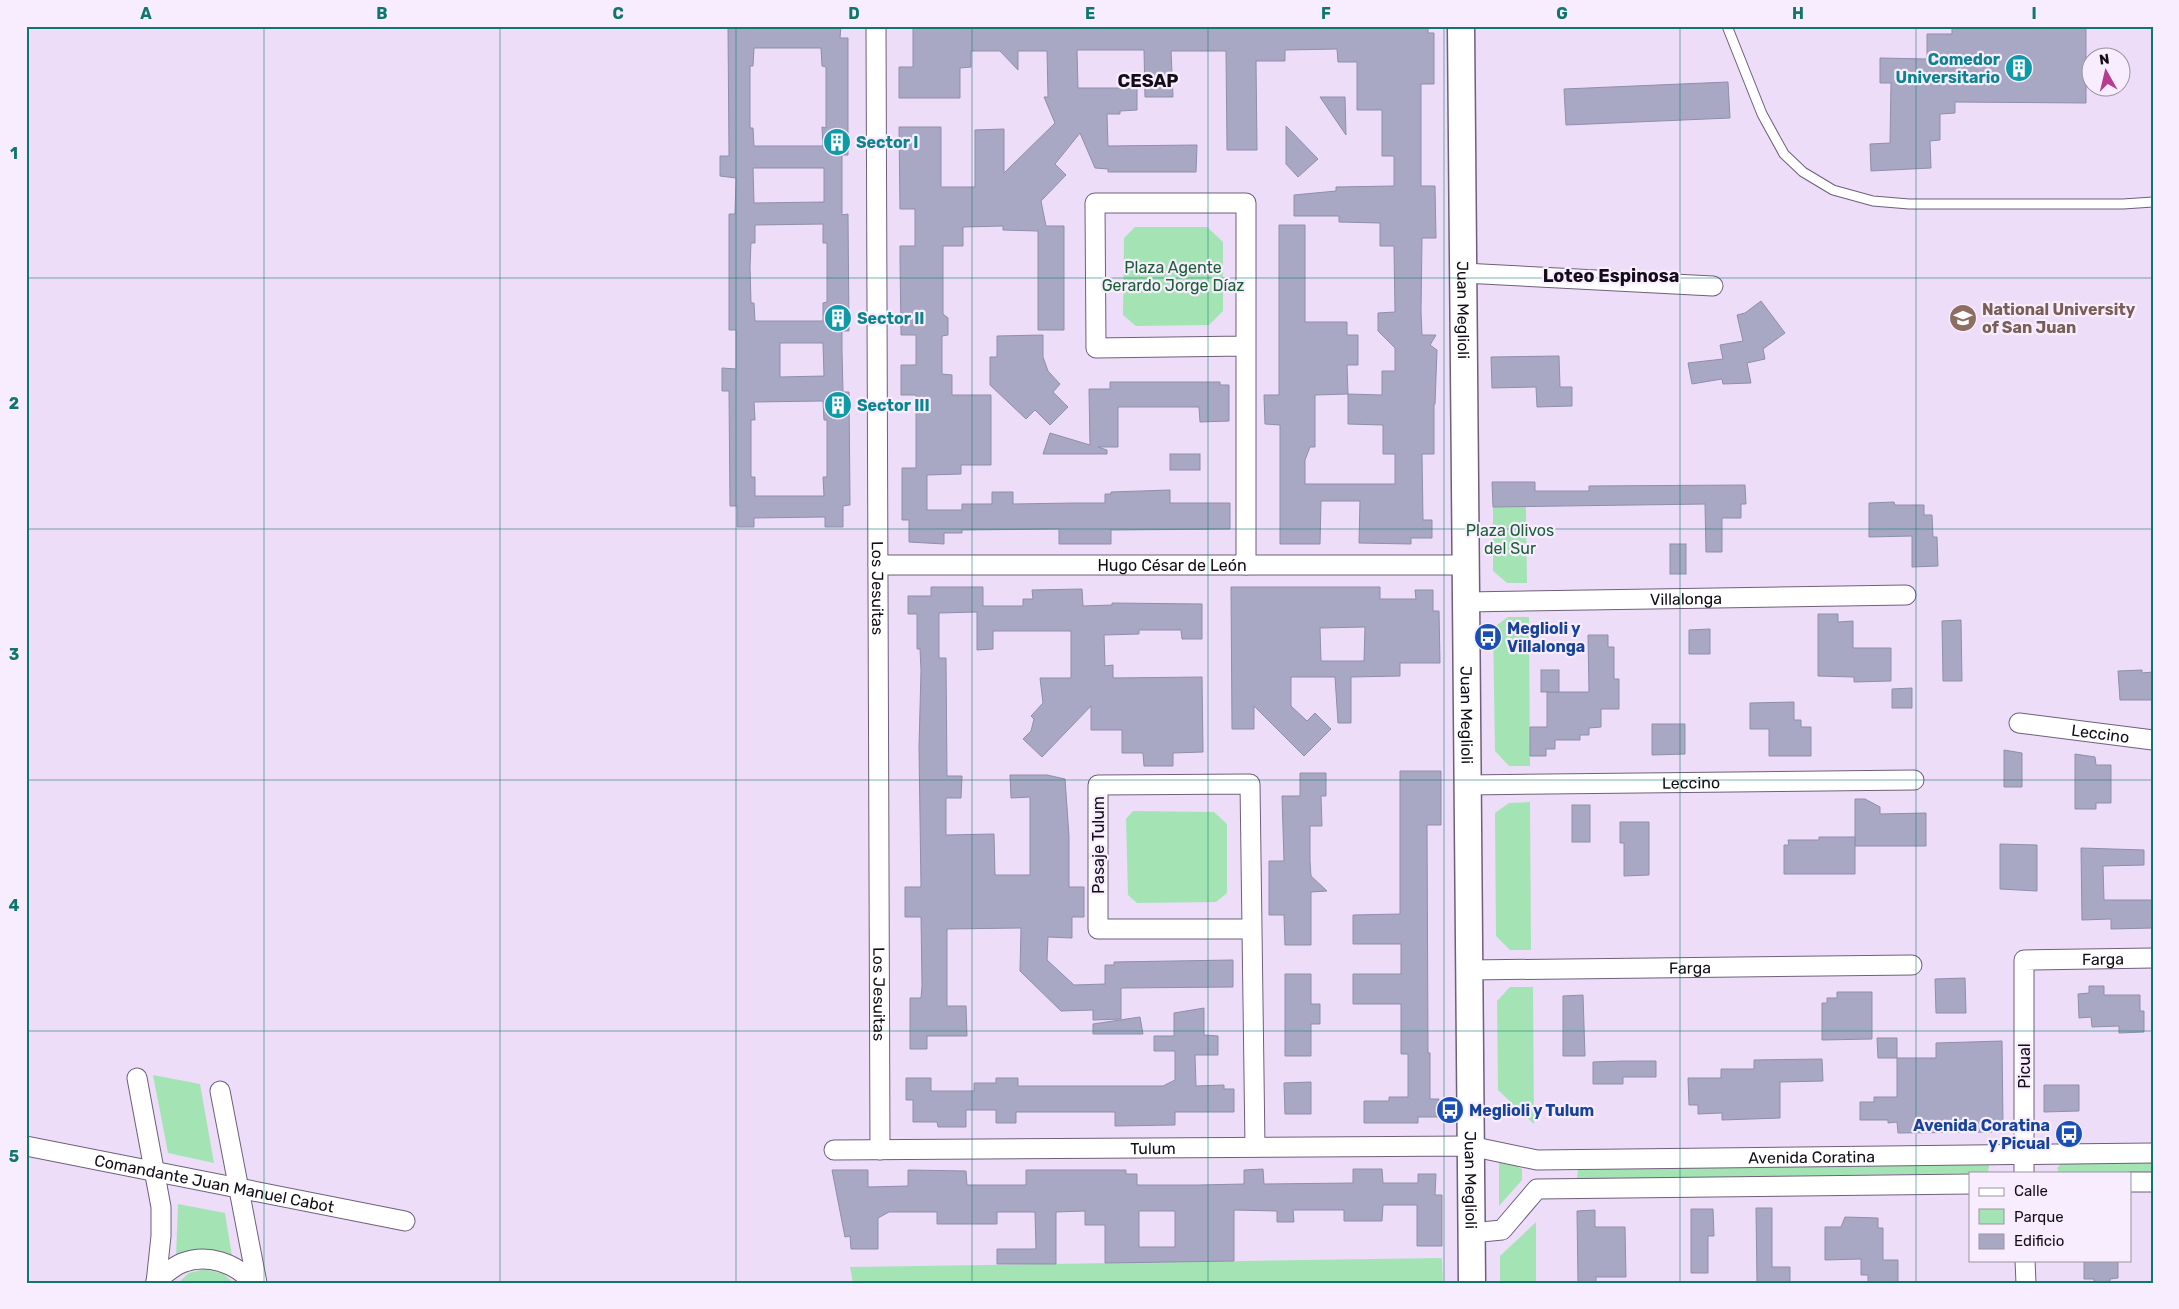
<svg xmlns="http://www.w3.org/2000/svg" width="2179" height="1309" font-family="Rubik,sans-serif">
<rect width="100%" height="100%" fill="#edddf9"/>
<g fill="#a4e4b4">
<path d="M1135,227H1207L1223,242V311L1209,325L1136,326L1123,315L1124,238Z"/>
<path d="M1493,507H1526L1527,583H1507L1493,571Z"/>
<path d="M1508,617H1529L1530,766H1509L1495,751L1493,628Z"/>
<path d="M1530,802L1531,950H1510L1496,936L1495,813L1509,803Z"/>
<path d="M1133,811L1214,812L1227,824V893L1216,902L1137,903L1128,895L1126,819Z"/>
<path d="M1510,987H1533L1534,1124L1498,1090L1497,1001Z"/>
<path d="M153,1075L200,1084L214,1163L168,1153Z"/>
<path d="M1499,1157L1522,1169V1180L1499,1206Z"/>
<path d="M2153,1162V1172L2059,1173L2057,1168L2062,1163Z"/>
<path d="M1983,1165H1989L1988,1173L1580,1179H1577L1578,1170L1581,1169Z"/>
<path d="M178,1204L225,1213L232,1256L176,1257Z"/>
<path d="M1536,1222V1283H1500V1256Z"/>
<path d="M1442,1258L1443,1283H853L850,1267Z"/>
<path d="M205,1269L224,1274L233,1283H178L189,1273Z"/>
</g>
<g fill="#a8a8c5" stroke="#8f8fab" fill-rule="evenodd">
<path d="M734,26H841L840,38H848V155H842V215L848,214L849,331H842V352L843,392H849L850,505L843,506V527H825V517L754,518V527H737V506H730L729,391H722V368L736,369V330H729V214H735L736,178L720,176V156H729L728,27ZM754,48H821L822,66L826,67V128L822,127L823,146H754L753,128H750V66H753ZM753,168H824V202L754,203ZM823,224V243H827V302L823,303V321H755L754,303H751L750,267L751,243H755V225ZM780,343H823L824,376L780,377ZM823,401L824,420H827V477H823L824,496H755V477H751V420H755L754,402Z"/>
<path d="M913,26H1428V33H1434V84H1421V186H1435L1436,238H1422L1421,312L1422,335H1436L1430,345L1437,350L1435,404H1434V454H1422L1423,520H1432V538H1411V544L1359,543L1360,501H1321L1320,544H1280V425L1265,424L1264,395H1279V225H1305V322H1347V335H1358V365H1347L1348,394L1382,395V371H1395V348L1378,331V313L1395,312L1394,246H1380V223L1339,222V216H1294V195L1336,191V187L1394,186V156H1382V110H1357V62H1338L1337,49L1285,50V61H1256L1257,150H1227L1226,51H1171L1173,97H1145L1144,50H1077L1078,88H1137V110L1120,111V114H1107L1108,146L1197,145L1196,172H1108V169L1095,168L1080,133L1055,164L1066,175L1041,201L1046,226H1064V330H1038V231L1003,230V226L963,227V246H943V314L948,318V335L942,336V374L952,375V395H991V465H961V474L927,475V510H962V504H992V492H1013V504L1074,503H1105V494H1111V492L1170,490V503H1230V529L1111,530V544H1059V529L962,530V533H944V544L909,542V520H902V468H916V395H901V365H916V335H901L900,257V246H915V209H900L899,127H941V187H975V130L1004,129V173L1055,123L1044,97H1048L1047,51H1018V70L1000,51H971V67L960,68V98H899V67H913ZM1348,394V424L1383,425V454H1395V484H1305V460L1310,447H1315V395Z"/>
<path d="M1952,26H2086V103L1955,102V113L1940,114V140L1930,141L1931,168L1871,171L1870,144L1890,143L1891,83H1880V58L1927,59V34H1952Z"/>
<path d="M1728,82L1730,118L1566,125L1564,89Z"/>
<path d="M1320,97H1345L1346,135Z"/>
<path d="M1286,126L1318,159L1298,177L1286,164Z"/>
<path d="M1761,301L1785,333L1763,349L1765,359L1747,363L1751,383L1723,384L1722,379L1692,384L1688,363L1723,359L1720,345L1743,341L1737,315L1745,313Z"/>
<path d="M1043,335V357L1048,371L1060,384L1053,392L1068,407L1050,425L1035,410L1026,419L990,385V357H997V336Z"/>
<path d="M1559,356L1560,387H1572V406L1537,407L1536,387L1492,388L1491,357Z"/>
<path d="M1110,382H1220V385H1229V421L1200,422L1199,407H1118V447H1098L1107,450V454H1043L1050,433L1090,445L1089,389H1110Z"/>
<rect x="1170" y="454" width="30" height="16"/>
<path d="M1492,482H1535V491H1589V486L1745,485L1746,504H1741V518H1722V552H1706L1705,504L1493,507Z"/>
<path d="M1894,502L1895,505H1924V515H1932L1933,537H1937L1938,566L1912,567V536L1869,537V503Z"/>
<rect x="1670" y="544" width="16" height="30"/>
<path d="M931,587H983V606H1023V599H1033L1032,590L1082,589L1083,606L1112,605V603L1202,604V639H1182L1181,630H1139V634L1104,635L1105,666L1113,665V678L1202,677L1203,752L1173,753V766H1144L1143,753H1122V730H1091V706L1042,757L1023,739L1031,731L1034,719L1031,716L1043,703L1040,678H1071V631H993V649L977,650V612L939,613V658H946L947,776H962L961,798H946V835L994,834L995,875H1030V797L1011,798L1010,775H1047L1065,779L1069,836V887H1084V917H1072V938L1048,937L1047,960L1074,985L1105,984V965H1114V962L1233,960V987L1121,988V1019L1093,1020V1010L1061,1011L1020,971L1021,928L947,929V1006H966L967,1036H927V1049H910V998H921L922,986L921,917H905V887H921L919,748L921,670L920,649H917V614H908V596H931Z"/>
<path d="M1231,587H1380V599H1416L1415,590H1433V611H1439L1440,663H1400V676L1351,677V723H1338L1335,677H1291V706L1307,721L1315,713L1331,729L1304,756L1254,706V729H1232ZM1365,627L1364,661H1321L1320,628Z"/>
<path d="M1818,614H1838V622L1853,621V648H1891V681L1854,682V677L1818,676Z"/>
<path d="M1961,620L1962,681H1943L1942,621Z"/>
<path d="M1710,629V654H1689V630Z"/>
<path d="M1588,635H1608V647H1614V679H1619V709H1601V727L1589,728V735H1580V740H1555V749H1546V756H1530V727H1547V692H1589Z"/>
<rect x="1541" y="670" width="18" height="22"/>
<path d="M2142,670V673L2153,672V700H2120L2118,671Z"/>
<path d="M1912,688V708H1892V689Z"/>
<path d="M1794,702V720H1801V727H1811V756H1769V729H1750V703Z"/>
<path d="M1652,724H1685V754L1652,755Z"/>
<path d="M2004,750L2022,753V787H2004Z"/>
<path d="M2075,754L2095,757L2096,765H2111V803H2096V809H2075Z"/>
<path d="M1400,771H1441V825H1427L1428,1053H1430V1099H1439V1117H1418V1123H1364V1101H1389V1097H1408V1054H1401V1004H1353V974H1401V944H1353V915L1400,914Z"/>
<path d="M1300,773H1326V796H1321L1322,826H1310V861L1311,876L1327,891L1311,892V945H1285L1284,915H1269V861H1284L1282,796H1300Z"/>
<path d="M1855,799H1865L1880,807V814L1926,813V846H1855Z"/>
<rect x="1572" y="805" width="18" height="37"/>
<path d="M1620,822H1649V875L1624,876V843H1620Z"/>
<path d="M1819,837H1855V874H1784V845H1789L1788,840H1819Z"/>
<path d="M2000,844L2037,845V891L2000,889Z"/>
<path d="M2081,848L2144,850V865L2103,866L2104,900H2153V928L2111,929V919L2082,920Z"/>
<path d="M1285,974H1311V1004H1320V1024H1311V1056H1285Z"/>
<path d="M1965,978L1966,1013H1936L1935,979Z"/>
<path d="M2089,986H2104V995H2140V1011H2144V1032L2119,1033V1026L2092,1027L2091,1017L2079,1018L2078,994L2089,993Z"/>
<path d="M1837,992H1872V1039L1822,1040V1003H1827V998H1837Z"/>
<path d="M1583,995L1585,1056H1563V996Z"/>
<path d="M1204,1008V1035L1218,1036V1055H1195L1196,1086L1224,1085V1089H1234V1112H1175V1125L1115,1126V1112H1016V1123H996V1110H966V1127H938L937,1122H913V1100H906V1078H931V1091H974V1083H996V1078H1018V1086H1163L1175,1080V1051H1154V1036H1174V1013Z"/>
<path d="M1140,1017L1143,1034H1093V1024Z"/>
<path d="M1877,1038H1897V1058H1936V1043L2002,1041L2003,1123L1992,1132L1898,1133L1897,1122L1888,1123V1120H1860V1102H1874V1097H1897V1058H1878Z"/>
<path d="M1822,1059L1823,1081L1780,1082V1118L1722,1120V1113L1698,1114V1105H1689L1688,1078H1721V1069H1754V1060Z"/>
<path d="M1623,1061H1656V1077H1623V1084H1593V1062Z"/>
<path d="M1311,1082V1114H1285L1284,1083Z"/>
<path d="M2044,1085H2079V1111L2044,1112Z"/>
<path d="M1263,1169L1264,1184L1353,1183V1169H1382L1383,1183H1418V1174H1436L1435,1195H1442V1246H1417V1205H1383L1382,1221H1344V1210H1293L1294,1222H1277V1211L1234,1210V1261L1105,1263V1225H1085V1211L1056,1212V1264H997V1249H1036L1035,1212H997V1224H937V1212H889L878,1218V1249H851L850,1236L845,1237L832,1170H868V1187L908,1186V1170L966,1171L967,1185H1026V1170H1126V1174H1137V1185H1200L1244,1184V1170ZM1139,1211H1175V1247H1139Z"/>
<path d="M1756,1208H1772V1267H1790V1283H1757Z"/>
<path d="M1691,1209H1713L1714,1236H1708V1273H1691Z"/>
<path d="M1595,1210V1227H1625L1626,1277H1596V1283H1578L1577,1211Z"/>
<path d="M1845,1217L1878,1218V1228H1883V1260H1898V1282H1868V1275H1861V1259L1825,1260V1227H1841Z"/>
<path d="M2084,1260H2118V1278L2110,1279V1283H2094V1279H2084Z"/>
</g>
<g fill="none" stroke-linecap="round" stroke-linejoin="round">
<g stroke="#6e6079" stroke-width="11">
<path id="lane" d="M1727,26L1762,114L1784,154L1803,172L1833,190L1873,201L1909,204H2123L2153,202"/>
</g>
<g stroke="#6e6079" stroke-width="21">
<g id="street">
<path id="s1" d="M876,26L880,1150"/>
<path d="M1463,273L1713,286"/>
<path d="M1246,346L1096,348L1095,203H1246V565"/>
<path id="s2" d="M878,565H1466"/>
<path id="s3" d="M1466,602L1906,595"/>
<path id="s4" d="M2019,723L2153,740"/>
<path id="s5" d="M1467,785L1914,780"/>
<path d="M1251,929H1098V785L1250,784L1255,1147"/>
<path id="s6" d="M1469,970L1912,965"/>
<path d="M137,1078L161,1207V1236L156,1283"/>
<path d="M220,1091L257,1283"/>
<path id="s7" d="M26,1146L405,1221"/>
<path id="s8" d="M834,1150L1470,1146L1537,1160L2153,1153"/>
<path id="s9" d="M2024,1173V960L2153,958"/>
<path d="M2130,1182H2153"/>
<path d="M1471,1233L1502,1230L1537,1189L1970,1184"/>
<path d="M2025,1260L2026,1283"/>
<path d="M156,1281C164,1275 172,1267 182,1263C207,1253 236,1263 253,1283"/>
</g>
</g>
<g stroke="#6e6079" stroke-width="29">
<g id="secondary">
<path id="s10" d="M1461,26L1472,1283"/>
</g>
</g>
<use href="#lane" stroke="#fff" stroke-width="9"/>
<use href="#street" stroke="#fff" stroke-width="19"/>
<use href="#secondary" stroke="#fff" stroke-width="26"/>
</g>
<path fill="none" stroke="#0f766e" stroke-width="1" stroke-opacity="0.55" d="M264,26V1283M500,26V1283M736,26V1283M972,26V1283M1208,26V1283M1444,26V1283M1680,26V1283M1916,26V1283M26,278H2153M26,529H2153M26,780H2153M26,1031H2153"/>
<defs>
<g id="building-disc" transform="scale(1.4375)"><circle r="9.5" fill="#0f9aa8" stroke="#f7edfe"/><path d="M-4-6H4V6H1V3H-1V6H-4ZM-2.5-4.3h1.7v1.8h-1.7ZM.8-4.3h1.7v1.8H.8ZM-2.5-1h1.7V.8h-1.7ZM.8-1h1.7V.8H.8Z" fill="#fff"/></g>
<g id="university-disc" transform="scale(1.4375)"><circle r="9.5" fill="#8d6e63" stroke="#f7edfe"/><path d="M0-5L7-2L0 1L-7-2ZM-4 1L0 2.5L4 1V4Q0 6-4 4Z" fill="#fff"/></g>
<g id="bus-disc" transform="scale(1.4375)"><circle r="9.5" fill="#1a4fb4" stroke="#f7edfe"/><path d="M-5-6H5V4H4V6H2V4H-2V6H-4V4H-5ZM-3.5-4V0h7V-4ZM-3.5 1.2v1.5H-2V1.2ZM2 1.2v1.5H3.5V1.2Z" fill="#fff"/></g>
</defs>
<g fill-rule="evenodd">
<use href="#building-disc" x="2019" y="68"/>
<use href="#building-disc" x="837" y="142"/>
<use href="#building-disc" x="838" y="318"/>
<use href="#university-disc" x="1963" y="318"/>
<use href="#building-disc" x="838" y="405"/>
<use href="#bus-disc" x="1488" y="637"/>
<use href="#bus-disc" x="1450" y="1110"/>
<use href="#bus-disc" x="2069" y="1134"/>
</g>
<g text-anchor="middle" stroke-width="4.5" stroke-linejoin="round" paint-order="stroke">
<g font-size="16" font-weight="bold" fill="#0d838f" stroke="#f7edfe" text-anchor="start">
<text x="2000" y="65" text-anchor="end">Comedor<tspan x="2000" dy="18">Universitario</tspan></text>
<text x="856" y="148">Sector I</text>
<text x="857" y="324">Sector II</text>
<text x="857" y="411">Sector III</text>
</g>
<g font-size="16" fill="#1a6034" stroke="#f7edfe">
<text x="1173" y="273">Plaza Agente<tspan x="1173" dy="18">Gerardo Jorge Díaz</tspan></text>
<text x="1510" y="536">Plaza Olivos<tspan x="1510" dy="18">del Sur</tspan></text>
</g>
<g font-size="16" font-weight="bold" fill="#785e54" stroke="#f7edfe" text-anchor="start">
<text x="1982" y="315">National University<tspan x="1982" dy="18">of San Juan</tspan></text>
</g>
<g font-size="16" fill="#120d16" stroke="#f7edfe">
<text dy="6" stroke="none"><textPath href="#s10" startOffset="284">Juan Meglioli</textPath></text>
<text dy="6" stroke="none"><textPath href="#s2" startOffset="294">Hugo César de León</textPath></text>
<text dy="6" stroke="none"><textPath href="#s1" startOffset="562">Los Jesuitas</textPath></text>
<text dy="6" stroke="none"><textPath href="#s3" startOffset="220">Villalonga</textPath></text>
<text dy="6" stroke="none"><textPath href="#s10" startOffset="689">Juan Meglioli</textPath></text>
<text dy="6" stroke="none"><textPath href="#s4" startOffset="82">Leccino</textPath></text>
<text dy="6" stroke="none"><textPath href="#s5" startOffset="224">Leccino</textPath></text>
<text transform="translate(1098 845) rotate(-90)" y="6">Pasaje Tulum</text>
<text dy="6" stroke="none"><textPath href="#s9" startOffset="292">Farga</textPath></text>
<text dy="6" stroke="none"><textPath href="#s6" startOffset="221">Farga</textPath></text>
<text dy="6" stroke="none"><textPath href="#s1" startOffset="968">Los Jesuitas</textPath></text>
<text transform="translate(2024 1066) rotate(-90)" y="6">Picual</text>
<text dy="6" stroke="none"><textPath href="#s8" startOffset="319">Tulum</textPath></text>
<text dy="6" stroke="none"><textPath href="#s8" startOffset="979">Avenida Coratina</textPath></text>
<text dy="6" stroke="none"><textPath href="#s10" startOffset="1154">Juan Meglioli</textPath></text>
<text dy="6" stroke="none"><textPath href="#s7" startOffset="192">Comandante Juan Manuel Cabot</textPath></text>
</g>
<g font-size="16" font-weight="bold" fill="#164399" stroke="#f7edfe" text-anchor="start">
<text x="1507" y="634">Meglioli y<tspan x="1507" dy="18">Villalonga</tspan></text>
<text x="1469" y="1116">Meglioli y Tulum</text>
<text x="2050" y="1131" text-anchor="end">Avenida Coratina<tspan x="2050" dy="18">y Picual</tspan></text>
</g>
<g font-size="18" font-weight="bold" fill="#120d16" stroke="#f7edfe">
<text x="1148" y="87">CESAP</text>
<text x="1611" y="282">Loteo Espinosa</text>
</g>
</g>
<rect width="2179" height="1309" fill="none" stroke="#f7edfe" stroke-width="55"/>
<rect x="1969" y="1172" width="162" height="90" fill="#f7edfe" stroke="#9b93a1"/>
<rect x="1979" y="1188" width="25" height="8" fill="#ffffff" stroke="#9b93a1"/>
<text x="2014" y="1196" font-size="15" fill="#120d16">Calle</text>
<rect x="1979" y="1209" width="25" height="15" fill="#a4e4b4" stroke="#9b93a1"/>
<text x="2014" y="1222" font-size="15" fill="#120d16">Parque</text>
<rect x="1979" y="1234" width="25" height="15" fill="#a8a8c5" stroke="#9b93a1"/>
<text x="2014" y="1246" font-size="15" fill="#120d16">Edificio</text>
<g transform="translate(2106 72) rotate(352)"><circle r="24" fill="#f7edfe" stroke="#9b93a1"/>
<path d="M0-4L9 19L0 12L-9 19Z" fill="#b63c8f"/>
<text y="-8" font-size="14" font-weight="bold" text-anchor="middle" fill="#120d16">N</text>
</g>
<rect x="28" y="28" width="2124" height="1254" fill="none" stroke="#0f766e" stroke-width="2"/>
<g font-size="16" text-anchor="middle" font-weight="bold" fill="#0f766e">
<text x="146" y="19">A</text>
<text x="382" y="19">B</text>
<text x="618" y="19">C</text>
<text x="854" y="19">D</text>
<text x="1090" y="19">E</text>
<text x="1326" y="19">F</text>
<text x="1562" y="19">G</text>
<text x="1798" y="19">H</text>
<text x="2034" y="19">I</text>
<text x="14" y="159">1</text>
<text x="14" y="409">2</text>
<text x="14" y="660">3</text>
<text x="14" y="911">4</text>
<text x="14" y="1162">5</text>
</g>
</svg>
